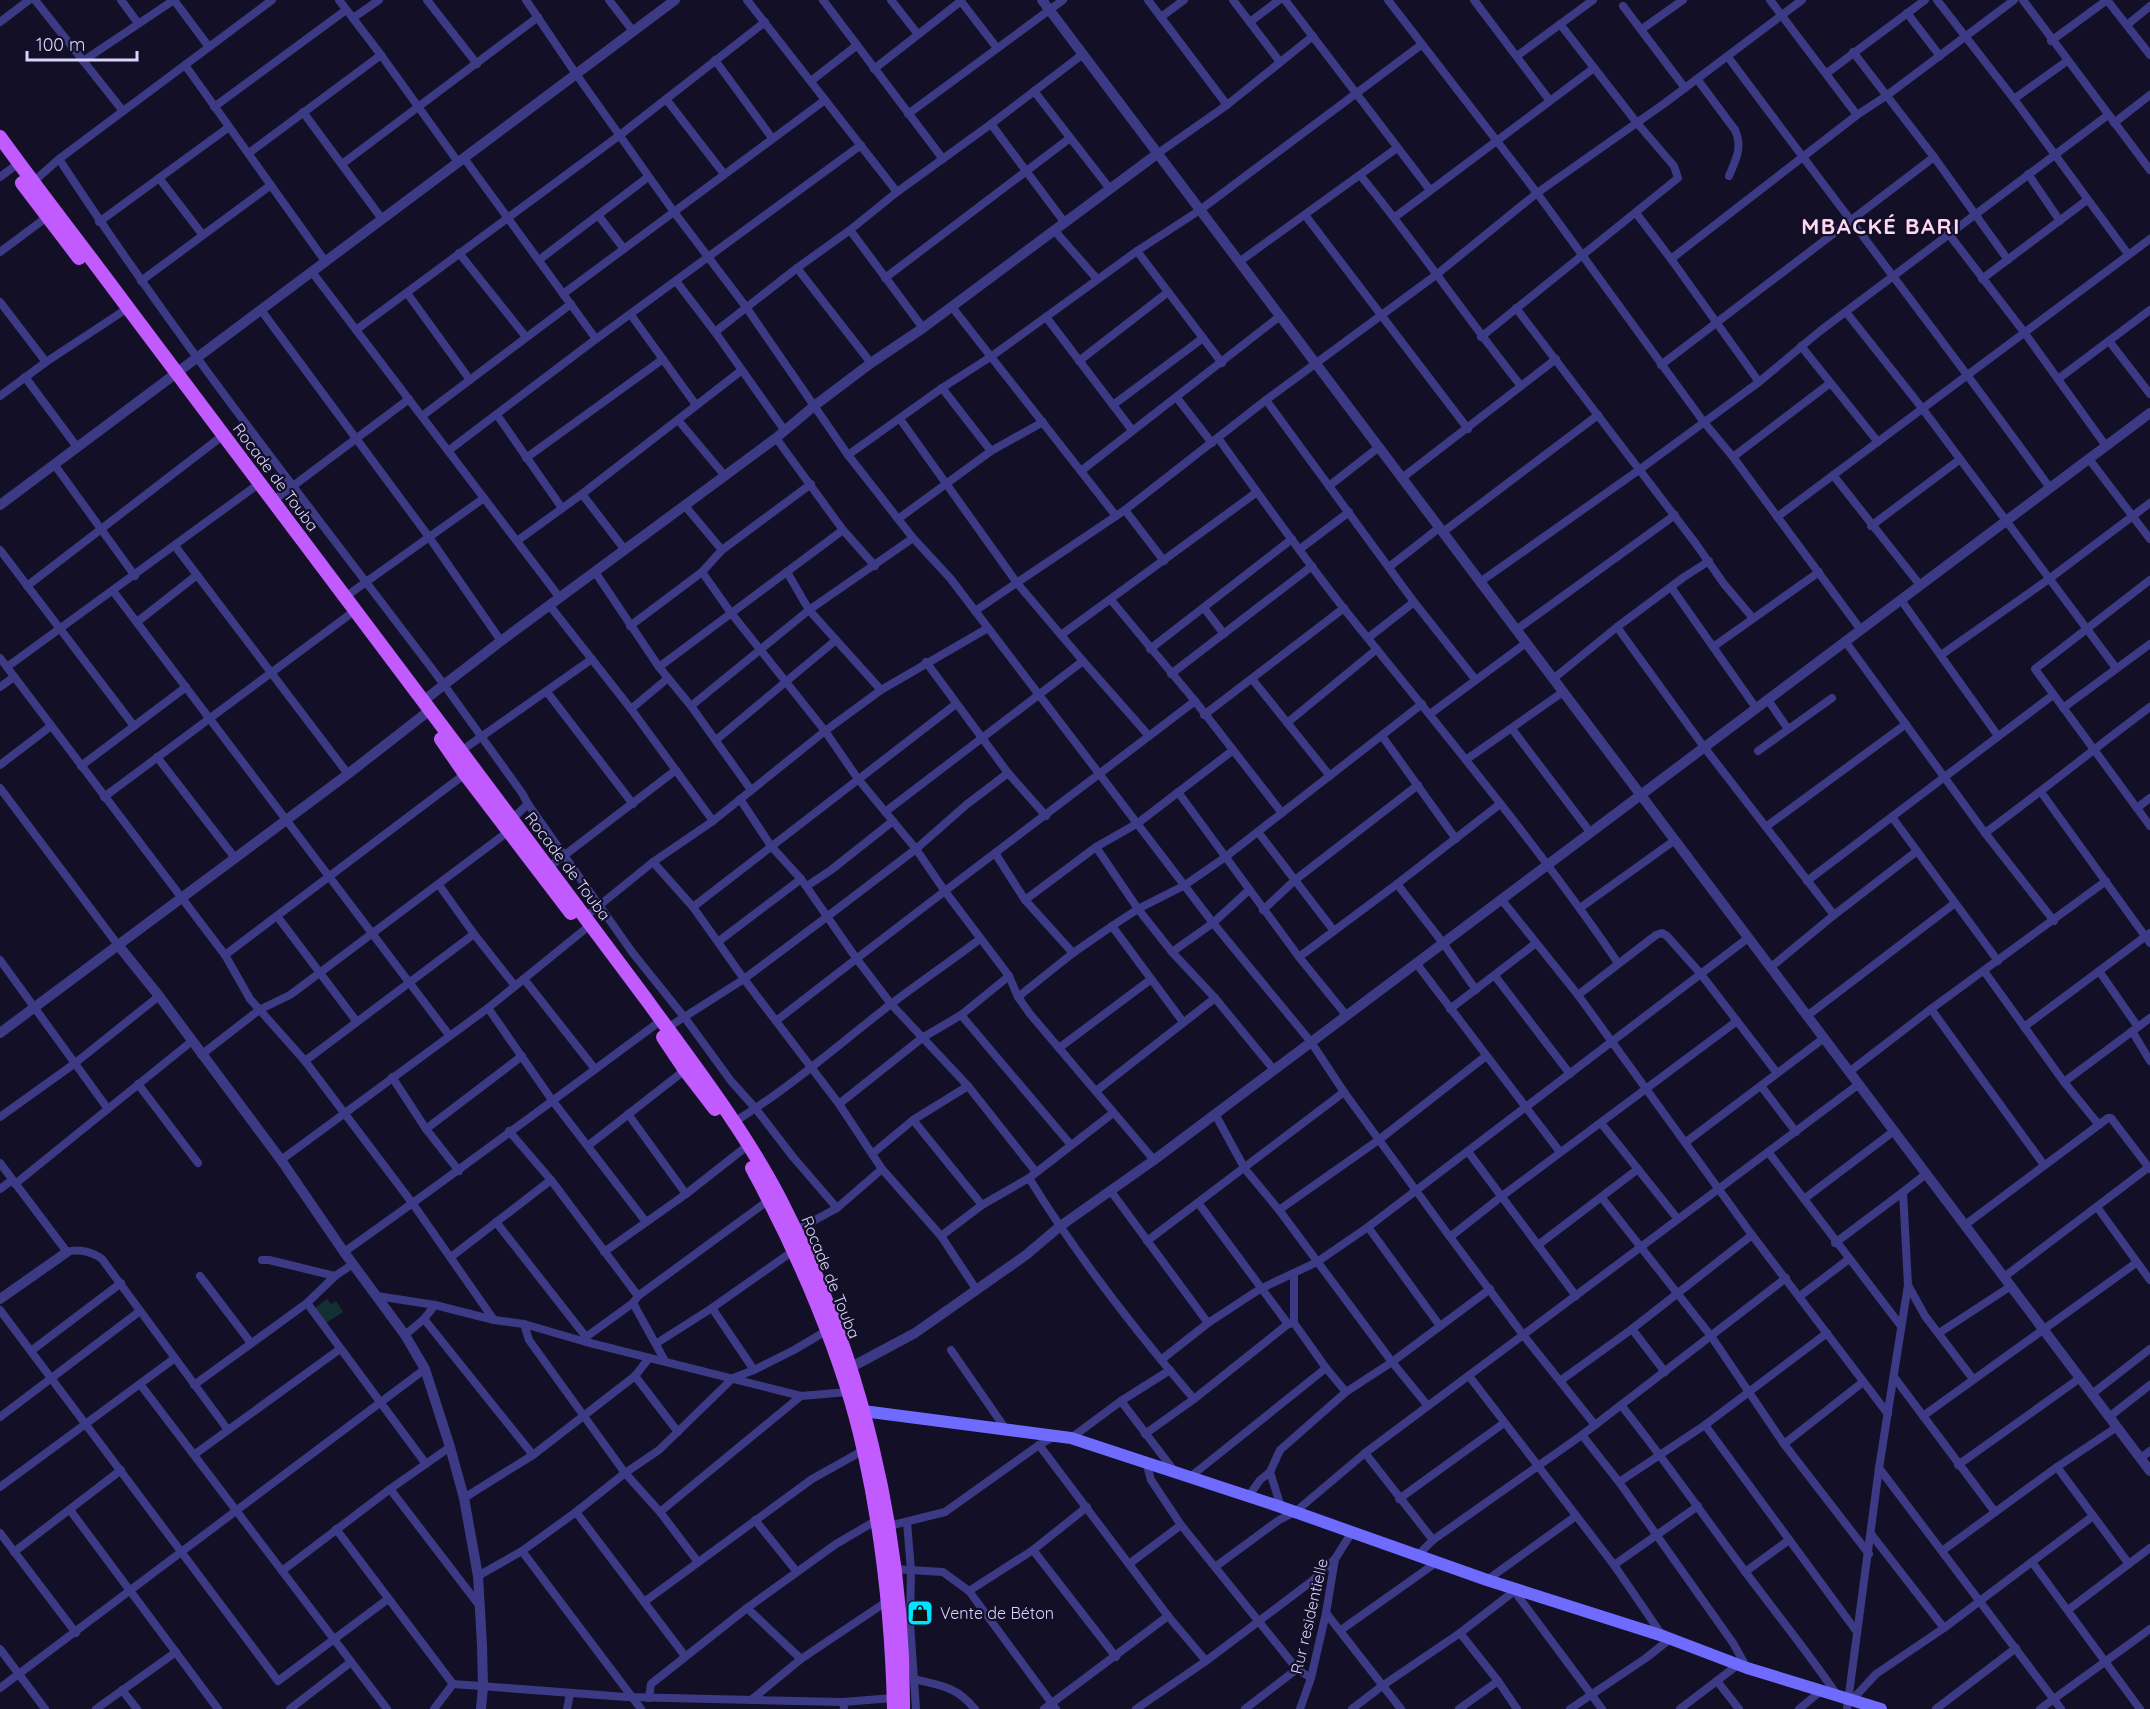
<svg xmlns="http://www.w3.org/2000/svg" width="2150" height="1709" font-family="Quicksand,sans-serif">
<defs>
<pattern id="grass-tufts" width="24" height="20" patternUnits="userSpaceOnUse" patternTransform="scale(1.5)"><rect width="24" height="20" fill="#12302f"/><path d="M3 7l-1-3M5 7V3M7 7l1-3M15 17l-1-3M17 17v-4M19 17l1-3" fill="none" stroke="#344d4e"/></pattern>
</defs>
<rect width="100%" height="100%" fill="#130f26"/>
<path fill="url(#grass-tufts)" d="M327,1299L331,1304L336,1301L343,1312L326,1323L314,1309Z"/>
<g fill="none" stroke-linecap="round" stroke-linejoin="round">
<g stroke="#3d3a85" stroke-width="8">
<path d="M35,0L123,111"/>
<path d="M121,0L138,23"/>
<path d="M174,0L209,47"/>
<path d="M339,0L381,55L458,162"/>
<path d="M427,0L477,64"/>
<path d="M526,0L576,74L674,212L746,307L848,455L913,538L950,578L1213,923L1311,1042L1344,1092L1450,1237L1524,1336L1595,1425"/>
<path d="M609,0L633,31"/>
<path d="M747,0L897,192"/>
<path d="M823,0L943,159"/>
<path d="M891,0L917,33"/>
<path d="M960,0L997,48"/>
<path d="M1148,0L1227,105"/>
<path d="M1233,0L1280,62"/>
<path d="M1285,0L1430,190"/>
<path d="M1388,0L1537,193L1703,421L1733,457L1861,630"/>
<path d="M1474,0L1550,101"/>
<path d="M1770,0L1857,115"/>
<path d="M1937,0L2014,99L2128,254"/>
<path d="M2023,0L2150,170"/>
<path d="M2107,0L2150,55"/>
<path d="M1623,6L1685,88"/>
<path d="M1907,13L1940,56"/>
<path d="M1161,17L1184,0"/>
<path d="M353,18L379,0"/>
<path d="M0,22L29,0"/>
<path d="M1250,22L1279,0"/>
<path d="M2127,25L2150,6"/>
<path d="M1642,29L1683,0"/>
<path d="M2051,41L2107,0"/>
<path d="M1853,52L1934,157L2008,260"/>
<path d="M1517,56L1593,0"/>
<path d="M1728,57C1835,201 1945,342 2050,488"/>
<path d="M715,60L772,138"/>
<path d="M83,61L174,0"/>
<path d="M185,65L325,261"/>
<path d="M874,69L961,1"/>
<path d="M1827,73L1925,0"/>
<path d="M1697,79L1735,130C1743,147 1736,159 1729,176"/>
<path d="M811,81L856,46"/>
<path d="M1034,91L1110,189"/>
<path d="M666,99L724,174"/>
<path d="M2014,99L2067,61"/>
<path d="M214,107L346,10"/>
<path d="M303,112L382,219"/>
<path d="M908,114L1063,0"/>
<path d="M2114,123L2150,95"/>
<path d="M991,124L1065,223"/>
<path d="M249,153L381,55"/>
<path d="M1157,154L1227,105L1313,36"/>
<path d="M464,158L596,339"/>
<path d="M59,159C177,340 312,510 442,682C469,719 495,756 522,793L528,804L512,819"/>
<path d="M342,164L538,17"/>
<path d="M2028,174L2060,221"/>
<path d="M1360,175C1416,243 1466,317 1521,386"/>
<path d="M0,177L19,163"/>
<path d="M159,178L202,234"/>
<path d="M33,182L59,159L272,0"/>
<path d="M598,215L624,249"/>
<path d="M1305,215L1468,429"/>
<path d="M1395,217L1594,68"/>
<path d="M99,222L229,127"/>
<path d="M850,230L923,328"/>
<path d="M1054,230L1097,279"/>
<path d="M1948,233L2024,332L2106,446"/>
<path d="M1137,251L1222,363"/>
<path d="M0,252L47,217"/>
<path d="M459,253L526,337"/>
<path d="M1671,259L1857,115L1886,96L2014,0"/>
<path d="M539,260L648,177"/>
<path d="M1239,262L1397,148"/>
<path d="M797,268L871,363"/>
<path d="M312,272L560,598"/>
<path d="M885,278L1070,138"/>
<path d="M1982,279L2087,200"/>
<path d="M141,281L271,185"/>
<path d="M676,281L715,332L785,431"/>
<path d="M407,293L470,380"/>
<path d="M563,294L825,100"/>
<path d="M0,302L46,362"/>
<path d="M952,307L1116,516"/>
<path d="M1516,308L1696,544L1724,584L1752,617"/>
<path d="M261,310L429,537L501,641"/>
<path d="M1846,312L1922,408L2116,668"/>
<path d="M631,315L696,405"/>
<path d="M1046,317L1132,430"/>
<path d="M356,330L620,135L765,22"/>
<path d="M715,332L797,268L850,230L897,192L991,124L1083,54"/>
<path d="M1481,337L1678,178L1674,166L1637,123L1560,24"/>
<path d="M2109,341L2150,394"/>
<path d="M1801,346L1878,442"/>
<path d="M1079,361L1168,292"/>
<path d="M1661,365L1934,157"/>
<path d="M25,377L77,447"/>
<path d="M2058,379L2150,310"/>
<path d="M1759,382L1820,331L2108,115"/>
<path d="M942,388L991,451"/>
<path d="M0,396L46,362L128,308"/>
<path d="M1177,398L1212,443"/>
<path d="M1266,400L1414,602L1475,679"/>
<path d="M1113,405L1203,338"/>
<path d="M497,415L562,508"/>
<path d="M422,416L571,304"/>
<path d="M900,419L1017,583L1083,661L1149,736"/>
<path d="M678,420L725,476"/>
<path d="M776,438L843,530L875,566"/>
<path d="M1218,438C1260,496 1301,554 1345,610C1438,726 1534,840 1618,963"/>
<path d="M448,451L596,339L861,145"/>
<path d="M848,455L942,388L992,356L1137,251L1200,210L1421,45"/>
<path d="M1733,457L1829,384"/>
<path d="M526,458L663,359"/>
<path d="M2089,459L2150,539"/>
<path d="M54,464L135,576"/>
<path d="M1081,471L1280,316"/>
<path d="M1833,475L1920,585"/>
<path d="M1402,478L1556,359"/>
<path d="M1329,486L1379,447"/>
<path d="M582,494L625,550"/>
<path d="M273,501L409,399"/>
<path d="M685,506L722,550"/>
<path d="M1125,510L1164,561"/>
<path d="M1777,517L2150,239"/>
<path d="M898,519L991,451L1043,422"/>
<path d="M1871,526L1959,460"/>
<path d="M1443,532L1598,415"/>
<path d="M517,541L582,494L742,370"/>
<path d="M175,546L348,774"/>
<path d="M1300,549L1349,512"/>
<path d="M0,550L134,726"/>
<path d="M1389,567L1439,528"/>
<path d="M595,572L659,667L691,706L751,790"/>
<path d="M702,572L731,613L825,731L858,779L916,849L944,890L1009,976L1018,997L1030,1014L1154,1160"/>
<path d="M787,572L809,610L881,690"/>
<path d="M2150,580L2035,669L2150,826"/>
<path d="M1480,582L1639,470L1759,382L1671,259L1636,213"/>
<path d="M27,586L217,440"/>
<path d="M1671,587L1756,708"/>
<path d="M113,591L449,1035"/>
<path d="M345,597L484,498"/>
<path d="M1111,600L1195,701L1282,813"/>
<path d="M1901,600L1998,736"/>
<path d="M550,606L631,709L713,821"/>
<path d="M1204,608L1224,634"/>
<path d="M975,611L1125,510L1266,400L1436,275L1537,193L1665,103L1802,0"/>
<path d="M137,622L197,575"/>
<path d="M630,626L702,572L722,550L811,484"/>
<path d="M1617,627L1704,747L1834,915"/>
<path d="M1516,630L1675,515"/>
<path d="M1061,635L1257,492"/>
<path d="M1368,638L1414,602"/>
<path d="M1845,641L1985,833L2054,921"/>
<path d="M1713,647L1819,572"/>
<path d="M1150,649L1292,539"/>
<path d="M1941,655L2049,579L2150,503"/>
<path d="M0,658L225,955L250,999L305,1061L413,1204L494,1320"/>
<path d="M926,662L1008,773L1046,816"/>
<path d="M7,667L253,488"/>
<path d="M659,667L843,530"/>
<path d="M1171,674L1312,566"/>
<path d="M1252,679L1330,776"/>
<path d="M1553,679L1617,627L1684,577L1709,561"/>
<path d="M0,687L14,677"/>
<path d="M547,692L633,804"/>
<path d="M1768,700L1788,729"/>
<path d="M691,706L809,610L913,538"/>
<path d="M2063,708L2150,644"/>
<path d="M631,709L668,678"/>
<path d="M1430,714L1526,643"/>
<path d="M1204,715L1344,608"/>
<path d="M1287,723L1377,649"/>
<path d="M1512,729L1590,832"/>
<path d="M1382,736L1456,839"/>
<path d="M716,740L836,640"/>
<path d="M461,751L592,659"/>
<path d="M1758,751L1832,698"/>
<path d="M157,757L235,858"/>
<path d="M1467,759L1563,692"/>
<path d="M0,765L51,726"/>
<path d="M81,766L186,687"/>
<path d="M0,788L118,945"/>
<path d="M1178,792L1299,957L1346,1015"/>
<path d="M2041,792L2150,943"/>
<path d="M104,797L349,615"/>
<path d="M740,799L771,846L801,879L856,958L891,1004L968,1086L1036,1172"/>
<path d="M528,804L632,952L685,1018L731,1081L756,1109L793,1157L837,1208"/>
<path d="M2137,808L2150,798"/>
<path d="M885,812L1083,661"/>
<path d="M1892,817L1998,961"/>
<path d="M1767,826L1906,724"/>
<path d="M1258,832L1334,931"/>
<path d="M1985,833C2041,792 2095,748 2150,707"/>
<path d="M1096,847L1138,909L1172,952L1215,998L1274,1070"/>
<path d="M995,853L1025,900L1073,953"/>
<path d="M653,862L693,907L744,979L839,1104L882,1169L941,1236L976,1289"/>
<path d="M549,867L676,770"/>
<path d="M1807,881L2053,695"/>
<path d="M1397,884L1443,943L1476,990"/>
<path d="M439,885L474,934L515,986"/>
<path d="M807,886L831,870L893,821"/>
<path d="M1501,899L1578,995L1752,1235L1888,1414"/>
<path d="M1025,900L1096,847L1138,823L1232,751"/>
<path d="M693,907L956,704"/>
<path d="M1580,908L1675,840"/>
<path d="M1263,910L1295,880L1418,785"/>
<path d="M277,916L357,1022"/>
<path d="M585,917L653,862L713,821L825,731L881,690L988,628"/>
<path d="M1112,926L1183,1022"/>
<path d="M719,941L801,879"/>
<path d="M1172,952L1213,923L1249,890"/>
<path d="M225,955L465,774"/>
<path d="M1299,957L1397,884L1500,804"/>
<path d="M0,960L108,1109"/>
<path d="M1416,963L1560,1152"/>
<path d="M1771,967L1834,915L1917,851"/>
<path d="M1984,971L2064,1082L2099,1125"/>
<path d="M2099,971L2138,1027"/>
<path d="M1495,976L1570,1074"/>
<path d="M524,979L595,1069"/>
<path d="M1578,995L1656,935L1662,933L1667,936L1700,973L1777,1073"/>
<path d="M1018,997L1073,953L1112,926L1138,909L1185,885L1224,858L1422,704"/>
<path d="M488,1008L552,1100L646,1222"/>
<path d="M1450,1009L1536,943"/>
<path d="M1931,1009L2044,1165"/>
<path d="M961,1015L1071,1145"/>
<path d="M1807,1016L1955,903"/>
<path d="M776,1021C914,913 1055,808 1195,701"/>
<path d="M2024,1027L2150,933"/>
<path d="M667,1028L744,979L828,916L916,849L966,805L1008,773"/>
<path d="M2132,1031L2150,1061"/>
<path d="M1059,1048L1150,980"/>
<path d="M201,1055L259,1010L290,995L509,831"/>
<path d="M305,1061L474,934"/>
<path d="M1849,1072L1931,1009L2106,881"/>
<path d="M392,1077L426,1129L459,1171"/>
<path d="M2064,1082L2150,1018"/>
<path d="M138,1084L198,1163"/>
<path d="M1761,1086L1796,1132"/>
<path d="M1096,1091L1215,998"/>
<path d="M839,1104L922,1038L961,1015L1009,976"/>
<path d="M628,1114L686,1194"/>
<path d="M1215,1114L1245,1169L1279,1210L1392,1362L1428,1406"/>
<path d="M0,1117L74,1064L159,996"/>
<path d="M913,1120L982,1205"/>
<path d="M734,1122C790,1088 839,1044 891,1004C920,982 951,961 980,939"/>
<path d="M1601,1123L1677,1218"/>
<path d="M426,1129L522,1056"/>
<path d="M509,1131L551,1180L638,1296"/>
<path d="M1686,1142L1824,1038"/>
<path d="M589,1145L685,1070"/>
<path d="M1469,1153L1576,1296"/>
<path d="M1769,1153L1901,1326"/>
<path d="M872,1154L913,1120L968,1086"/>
<path d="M281,1160L488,1008L584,930"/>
<path d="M0,1163L67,1252C78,1248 93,1252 102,1259L228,1430"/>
<path d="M1029,1178C1077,1256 1134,1329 1194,1399"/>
<path d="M15,1184L192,1041"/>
<path d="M0,1189L12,1180"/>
<path d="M1110,1190L1208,1323"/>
<path d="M1602,1198L1711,1336L1784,1444L1869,1554"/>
<path d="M1804,1199L1894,1131"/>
<path d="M1199,1204L1288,1324"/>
<path d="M2097,1207L2150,1280"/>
<path d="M1279,1210L1380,1139L1486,1056"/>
<path d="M496,1222L586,1337V1341"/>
<path d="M1965,1225L2108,1118H2111L2150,1169"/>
<path d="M1368,1227L1440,1326"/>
<path d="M795,1231L837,1208L882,1169"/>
<path d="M941,1236L982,1205L1029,1178L1113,1113"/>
<path d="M1450,1237L1502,1196L1737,1021"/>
<path d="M1147,1241L1344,1092"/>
<path d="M1835,1243L1903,1192"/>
<path d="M1538,1245L1638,1169"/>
<path d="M344,1252C449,1178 552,1101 655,1025"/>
<path d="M604,1252L686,1194L742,1150"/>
<path d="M451,1257L551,1180"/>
<path d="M262,1260H269L335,1276"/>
<path d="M200,1276L251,1343"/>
<path d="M2004,1277L2149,1167"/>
<path d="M1908,1285L1925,1316L1973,1379"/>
<path d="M377,1296L435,1305L494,1320L524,1324L586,1342L801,1396L848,1392"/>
<path d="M1800,1296L1849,1259"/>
<path d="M307,1303L426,1464"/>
<path d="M633,1303L665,1361"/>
<path d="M712,1308L754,1370"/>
<path d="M0,1310L278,1681L388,1599"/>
<path d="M424,1319L533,1455"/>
<path d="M1294,1323L1326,1368L1346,1392"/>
<path d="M524,1324L529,1340L625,1473L660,1512L698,1562"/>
<path d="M1632,1329L1665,1372"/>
<path d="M1939,1333L2011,1286"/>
<path d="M405,1335L424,1319L435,1305"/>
<path d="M586,1337L633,1303L638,1296L769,1200"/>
<path d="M657,1343L712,1308L793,1251"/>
<path d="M951,1350L1005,1428"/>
<path d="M31,1351L121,1283"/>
<path d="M1161,1360L1208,1323L1260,1289L1317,1262L1368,1227L1748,938"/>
<path d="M635,1376L678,1432"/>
<path d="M1469,1376L1614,1565L1662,1635"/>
<path d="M1894,1377L1995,1512"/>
<path d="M1560,1381L1632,1329L1752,1235"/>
<path d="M140,1384L387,1709"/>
<path d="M194,1385L307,1303L335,1276L353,1264"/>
<path d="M2092,1394L2150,1349"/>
<path d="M1121,1401L1175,1472"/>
<path d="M1621,1405C1664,1459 1703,1515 1744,1570C1775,1612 1808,1652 1837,1695"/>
<path d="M1923,1416L2136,1263"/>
<path d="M0,1417L140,1311"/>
<path d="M2109,1417L2150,1385"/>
<path d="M1705,1425L1857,1632"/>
<path d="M1145,1434L1194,1399L1288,1324L1294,1323V1274"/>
<path d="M1582,1435L1619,1482L1733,1643L1747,1668"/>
<path d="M1071,1438L1121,1401L1170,1370"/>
<path d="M1784,1444L1863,1382"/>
<path d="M1039,1445L1168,1616L1206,1661"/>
<path d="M1365,1453L1433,1540"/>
<path d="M195,1454L340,1349"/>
<path d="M2141,1458L2150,1451"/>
<path d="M1146,1462L1151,1480L1181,1525L1297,1669L1311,1678"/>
<path d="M1958,1465L2080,1378"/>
<path d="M2057,1467L2129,1564"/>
<path d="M1879,1468L2061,1709"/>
<path d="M1270,1472L1281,1507"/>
<path d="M1190,1477L1326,1368"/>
<path d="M1619,1482L1705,1425L1827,1333"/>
<path d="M0,1487L175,1358"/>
<path d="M390,1489L479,1605"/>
<path d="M1248,1497L1260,1480L1270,1472L1280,1450L1346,1392L1392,1362L1490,1289"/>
<path d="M464,1498L533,1455L635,1376L649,1358"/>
<path d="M1399,1499L1504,1423"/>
<path d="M70,1510L218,1709"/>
<path d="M576,1512L685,1656"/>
<path d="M660,1512L801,1396"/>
<path d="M755,1520L797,1572"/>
<path d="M907,1522L911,1570L910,1623L916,1709"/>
<path d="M889,1526L945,1512L1039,1445L1055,1436"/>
<path d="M336,1529L453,1684"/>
<path d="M0,1533L76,1633"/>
<path d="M1871,1534L1944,1628"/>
<path d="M1033,1550L1116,1657"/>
<path d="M522,1551L641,1709"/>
<path d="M1942,1551L2057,1467L2117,1427"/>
<path d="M14,1552L121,1470"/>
<path d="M1418,1555L1433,1540L1582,1435L1786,1278"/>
<path d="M2032,1562L2140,1709"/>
<path d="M1129,1564L1181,1525"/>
<path d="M1614,1565L1698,1506"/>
<path d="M1215,1567L1279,1520L1295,1512L1365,1453L1859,1084"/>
<path d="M894,1569L943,1572L969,1591L1056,1709"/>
<path d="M282,1571L390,1489L450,1447"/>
<path d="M1745,1572L1789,1540"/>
<path d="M478,1576L522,1551L576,1512L625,1473L659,1450L733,1378L754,1370L794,1350L826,1331"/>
<path d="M1487,1580L1576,1516"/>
<path d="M969,1591L1033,1550L1087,1507"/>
<path d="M1515,1592L1602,1709"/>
<path d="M644,1602L812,1479L864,1450"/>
<path d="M747,1608L801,1659"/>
<path d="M2068,1610L2150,1548"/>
<path d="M1326,1613L1401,1709"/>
<path d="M1341,1630L1437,1562"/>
<path d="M1460,1633L1498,1681L1517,1709"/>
<path d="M0,1649L45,1709"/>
<path d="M914,1679C942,1686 955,1686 975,1709"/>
<path d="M1717,1681L1739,1709"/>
<path d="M0,1688L425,1369"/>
<path d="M122,1690L137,1709"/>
<path d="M649,1698L651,1684L747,1608L836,1544L877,1520"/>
<path d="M751,1700L801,1659L889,1600"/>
<path d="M1852,1700L1876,1674L1944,1628L2093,1516"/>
<path d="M843,1702L893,1698"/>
<path d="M96,1709L176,1652"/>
<path d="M290,1709L351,1662"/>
<path d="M434,1709L453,1684L626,1697L843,1702L844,1709"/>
<path d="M567,1709L570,1694"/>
<path d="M1044,1709L1168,1616"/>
<path d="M1136,1709L1206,1661L1312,1581L1335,1559"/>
<path d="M1245,1709L1297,1669"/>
<path d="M1300,1709L1311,1678L1326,1613L1335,1559L1352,1532"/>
<path d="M1352,1709L1382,1686L1460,1633L1517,1589"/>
<path d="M1459,1709L1498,1681"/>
<path d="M1570,1709L1646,1658L1670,1639"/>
<path d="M1680,1709L1739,1664"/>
<path d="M1799,1709L1822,1690"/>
<path d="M1847,1709L1879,1468L1908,1285L1903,1192L1926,1174"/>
<path d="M1936,1709L2016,1648"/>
<path d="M2040,1709L2150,1629"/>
</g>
<g stroke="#3d3a85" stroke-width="10">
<path d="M1042,0L2150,1471"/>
<path d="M0,505L675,0"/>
<path d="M423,701L501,641L776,438L814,406L871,363L923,328L1157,154"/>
<path d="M118,945L159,996L281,1160L344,1252L405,1335L425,1369L450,1447L464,1498L478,1576L482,1645L483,1687L481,1709"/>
<path d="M0,1033L348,774L430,710"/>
<path d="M0,1299L67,1252"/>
<path d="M844,1371L915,1333L1026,1255L1059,1227L1154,1160L2150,413"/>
</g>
<path stroke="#6f6bff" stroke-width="12" d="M863,1411L1071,1438L1281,1507L1487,1580L1663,1636L1747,1668L1881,1709"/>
<g stroke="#c25bff" stroke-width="14">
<path d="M0,137C42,195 86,251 128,308C238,454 348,600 457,746C520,831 583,915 646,999C693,1064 743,1128 780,1199C861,1355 904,1534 903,1709"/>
<path d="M22,183L79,258"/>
<path d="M441,739L465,774L571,913"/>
<path d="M663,1037L685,1070L715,1109"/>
<path d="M752,1168C798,1253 844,1358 864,1451C883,1536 892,1622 894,1709"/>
</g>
</g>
<defs>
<g id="shop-square" transform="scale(1.35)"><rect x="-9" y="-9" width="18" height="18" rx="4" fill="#00e5ff" stroke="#130f26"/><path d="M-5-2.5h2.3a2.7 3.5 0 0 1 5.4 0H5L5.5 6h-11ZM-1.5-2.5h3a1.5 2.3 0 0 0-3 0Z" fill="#111"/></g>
</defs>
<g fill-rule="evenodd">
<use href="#shop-square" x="920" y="1613"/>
</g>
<g text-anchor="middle" stroke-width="4.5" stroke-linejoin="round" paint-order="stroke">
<g font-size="16" fill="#d9d4ff" stroke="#130f26">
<text transform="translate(276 477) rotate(53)" y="6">Rocade de Touba</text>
<text transform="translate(568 866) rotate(53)" y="6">Rocade de Touba</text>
<text transform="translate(831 1277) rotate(68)" y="6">Rocade de Touba</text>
<text transform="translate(1309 1616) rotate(-77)" y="6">Rur residentielle</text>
</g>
<g font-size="16" fill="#d9d4ff" stroke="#130f26" text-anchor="start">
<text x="940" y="1619">Vente de Béton</text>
</g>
<g font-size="22" font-weight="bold" letter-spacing="1.5" fill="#ffd6f0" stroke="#130f26">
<text x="1881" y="234">MBACKÉ BARI</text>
</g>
</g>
<path d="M27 51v9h110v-9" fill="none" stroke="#d9d4ff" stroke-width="3"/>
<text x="36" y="51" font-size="18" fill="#d9d4ff" stroke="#130f26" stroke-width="4.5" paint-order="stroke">100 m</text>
</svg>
